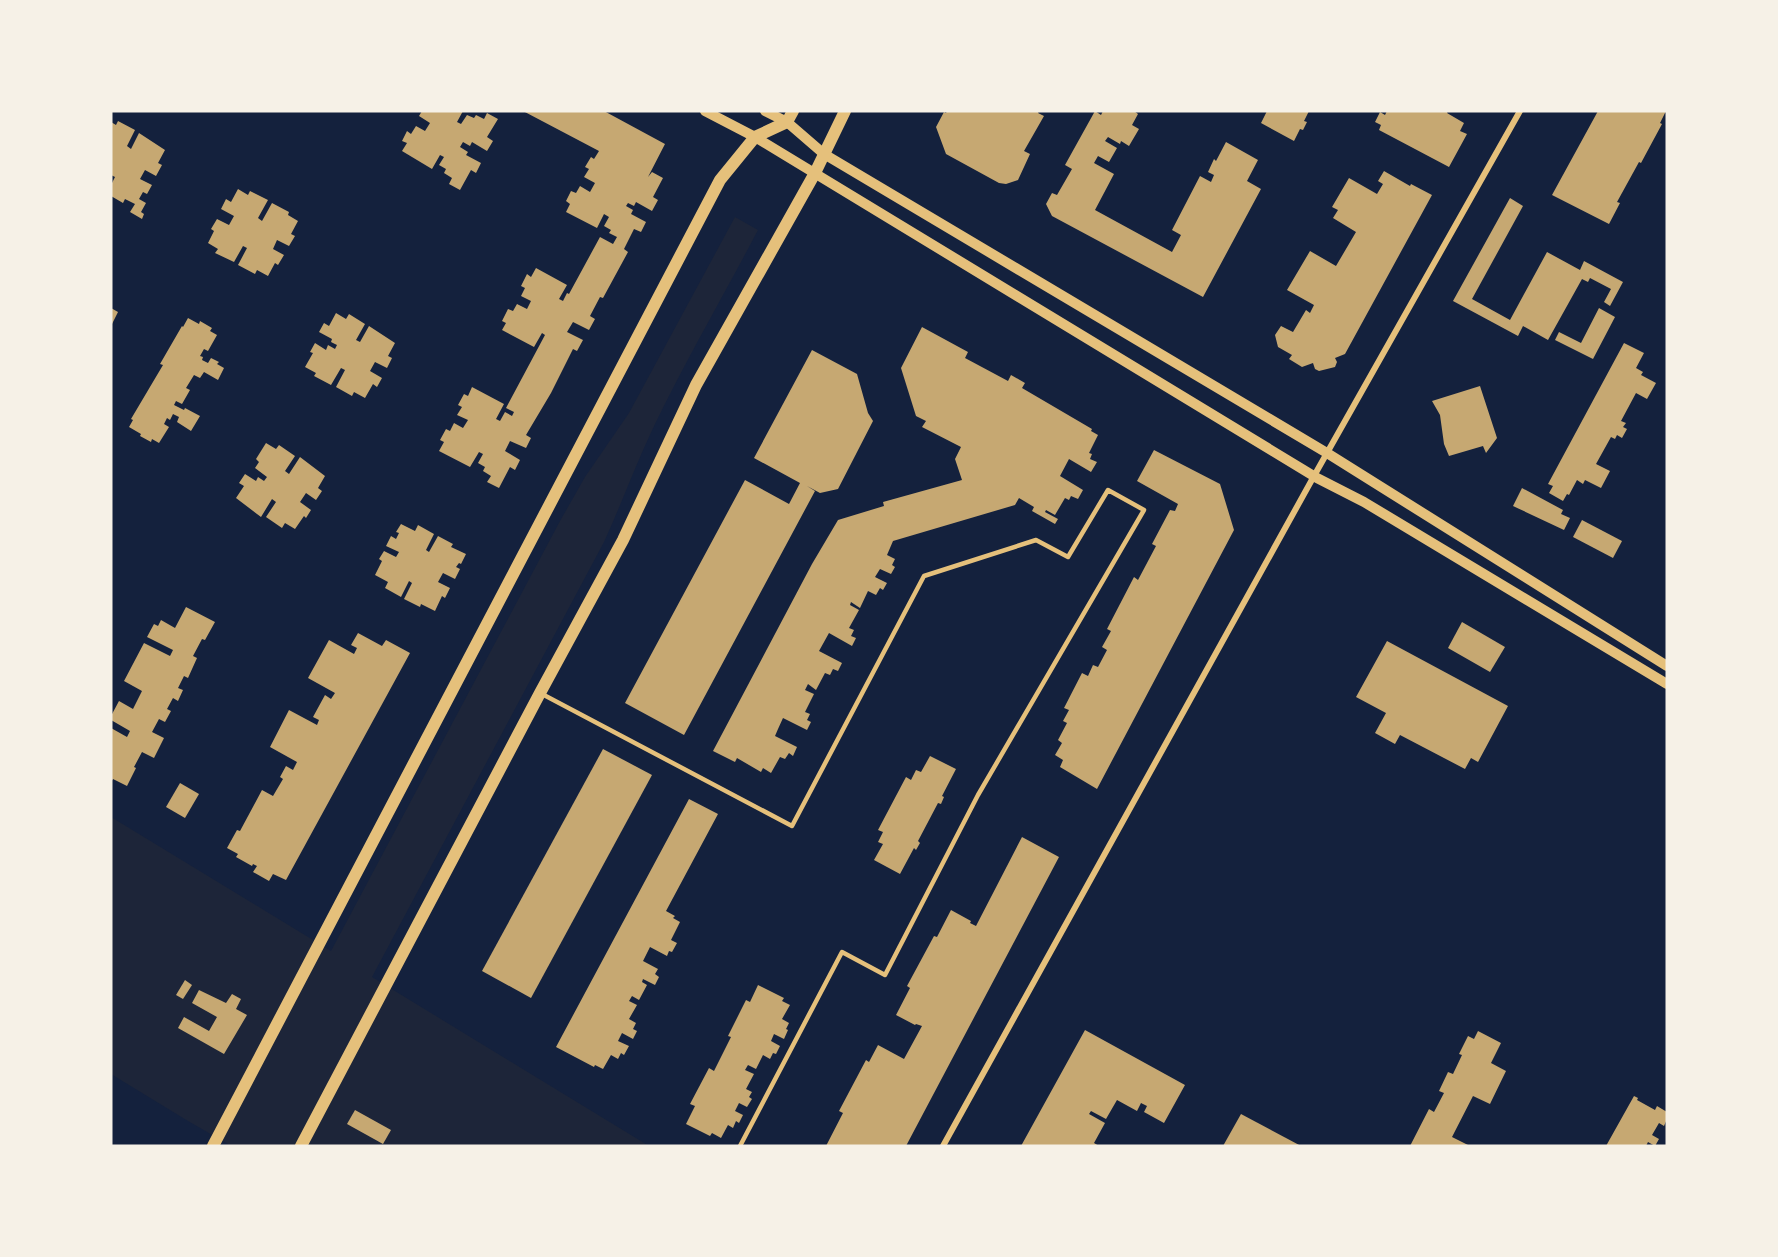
<svg xmlns="http://www.w3.org/2000/svg" width="1778" height="1257" font-family="'Fira Sans',sans-serif">
<rect width="100%" height="100%" fill="#14213d"/>
<path fill="#1d2539" d="M735,217L758,230C724,295 687,358 655,424C636,463 622,503 604,542L372,977L649,1146H227L228,1144L188,1121L111,1074V817L331,951L560,521L585,477L629,413Z"/>
<g fill="#c6a872">
<path d="M422,111H463L457,122L461,124L467,115L474,118L476,115L484,119L487,113L498,119L487,137L493,141L487,151L472,142L470,146L463,142L460,147L468,152L466,155L481,163L476,173L471,170L460,190L449,184L452,178L444,173L446,169L439,165L444,157L440,155L432,169L402,151L407,143L402,141L407,131L411,134L416,126L425,131L430,123L419,116Z"/>
<path d="M523,111H604L665,144L648,177L652,172L663,178L653,197L658,200L652,211L636,202L634,206L628,203L626,206L633,210L631,214L646,222L641,232L634,229L624,249L628,252L603,298L600,297L590,316L595,319L589,330L573,322L567,332L583,340L577,351L573,349L551,393L526,435L531,438L526,448L510,441L505,451L520,460L515,470L510,467L499,488L487,482L491,476L483,471L485,467L478,463L483,454L479,452L470,467L439,451L444,442L440,440L446,429L450,431L454,423L463,428L468,420L457,415L462,407L458,405L464,394L468,396L472,387L504,404L496,419L500,421L505,412L512,416L514,412L506,408L545,335L542,333L534,347L502,330L506,323L502,321L508,309L513,311L517,304L527,309L531,301L521,296L525,288L521,286L527,274L531,277L536,268L567,285L559,299L563,301L567,293L569,294L600,237L613,244L617,237L609,233L611,230L604,226L609,217L604,214L597,228L566,212L570,204L566,201L571,191L576,193L580,186L590,192L595,183L584,177L589,169L585,167L591,157L594,159L599,151Z"/>
<path d="M947,111H1039L1038,113L1044,116L1024,151L1030,154L1018,180L1006,184L999,183L946,154L936,127L944,112L946,113Z"/>
<path d="M1095,111L1101,115L1103,111H1134L1138,114L1132,125L1139,129L1129,146L1121,141L1120,144L1108,137L1105,141L1117,148L1109,162L1098,156L1094,163L1114,174L1095,210L1172,252L1181,235L1172,230L1200,176L1211,182L1214,175L1208,172L1214,159L1216,161L1226,142L1258,160L1247,181L1261,189L1203,297L1052,216L1046,204L1052,193L1057,195L1072,169L1065,165Z"/>
<path d="M1267,111H1309L1304,121L1307,122L1303,130L1300,129L1294,141L1261,123Z"/>
<path d="M1387,111H1448L1447,113L1464,123L1460,131L1467,134L1449,167L1379,130L1381,125L1375,122L1380,112L1385,115Z"/>
<path d="M1598,111H1666L1660,123L1662,124L1641,163L1639,162L1617,202L1620,203L1609,224L1552,195Z"/>
<path d="M118,121L135,130L127,146L131,149L139,133L165,150L158,163L162,165L156,176L145,170L140,179L152,185L147,194L143,192L139,199L146,203L141,212L144,214L142,219L130,212L135,204L125,199L123,203L111,196V185L115,177L111,175V122L116,125Z"/>
<path d="M1384,171L1410,186L1411,184L1432,195L1345,354L1335,358L1337,362L1335,367L1319,371L1315,369L1313,363L1302,367L1289,359L1292,355L1278,347L1275,335L1281,326L1293,332L1306,310L1310,313L1314,305L1287,290L1310,251L1336,266L1356,232L1333,218L1338,210L1332,207L1349,178L1377,194L1383,184L1378,181Z"/>
<path d="M238,189L248,195L250,191L268,200L258,218L262,221L272,203L289,212L288,215L298,221L291,234L295,236L289,246L277,240L273,249L284,255L278,265L275,263L268,276L257,270L255,274L238,265L247,248L243,246L234,262L215,253L218,249L208,243L214,231L211,229L217,219L229,225L234,216L221,209L226,199L231,202Z"/>
<path d="M1510,198L1523,206L1472,299L1510,320L1547,252L1580,270L1584,261L1623,282L1610,306L1604,302L1611,289L1590,278L1588,282L1582,279L1548,340L1523,326L1518,336L1453,301Z"/>
<path d="M111,308L118,312L111,326Z"/>
<path d="M1599,308L1615,317L1593,359L1555,340L1559,332L1581,343Z"/>
<path d="M336,313L346,319L349,314L365,324L356,340L360,342L369,326L395,343L388,356L392,358L387,368L375,362L370,371L382,378L377,387L373,384L365,398L354,392L352,396L336,387L345,370L341,368L331,385L314,376L316,373L305,367L313,353L310,352L315,343L326,350L328,345L335,349L337,345L331,342L332,339L319,332L324,323L329,326Z"/>
<path d="M188,318L199,324L200,321L212,328L210,331L217,335L208,351L204,349L200,356L203,357L202,360L208,363L211,358L219,362L217,364L224,368L218,380L204,372L200,378L194,375L186,388L190,390L182,404L176,401L174,405L184,410L185,408L200,416L191,431L177,422L179,417L173,414L170,420L167,418L164,424L169,427L159,443L152,439L151,442L140,436L141,434L129,427L133,420L131,419L163,365L160,364L182,326L183,327Z"/>
<path d="M922,327L968,352L965,358L1008,381L1011,375L1025,383L1022,388L1092,429L1091,431L1098,435L1089,453L1092,454L1090,459L1097,462L1091,472L1069,459L1060,476L1083,490L1078,499L1071,496L1069,500L1065,498L1055,515L1046,510L1045,512L1058,519L1055,524L1032,511L1034,507L1019,498L1015,505L893,541L887,555L895,559L892,565L895,567L891,574L880,569L875,577L887,583L883,590L880,588L876,595L868,591L860,608L851,602L850,605L859,610L849,628L854,630L851,636L856,638L852,646L829,633L819,651L842,663L838,671L833,669L830,675L825,673L816,690L808,684L805,690L814,694L805,712L810,714L807,720L811,722L807,730L783,718L778,729L775,736L797,747L793,756L789,753L785,759L780,757L771,773L763,768L761,772L737,758L735,762L713,751L812,564L838,520L884,506L883,502L962,480L955,459L961,447L922,427L926,421L916,416L901,368Z"/>
<path d="M1624,343L1644,353L1636,368L1643,372L1641,375L1656,383L1647,399L1636,393L1621,421L1626,423L1623,427L1627,429L1622,438L1617,435L1615,439L1611,437L1596,464L1610,471L1601,488L1585,480L1583,484L1577,480L1569,495L1567,494L1563,501L1549,493L1553,486L1548,484Z"/>
<path d="M812,350L857,374L868,413L873,421L838,489L820,493L807,486L815,491L684,735L625,703L745,480L789,504L800,483L754,458Z"/>
<path d="M1480,386L1497,438L1486,453L1483,446L1449,456L1444,444L1440,415L1432,401Z"/>
<path d="M266,443L276,449L279,445L295,456L285,471L289,474L300,457L325,476L318,488L322,491L316,500L306,493L300,502L311,510L306,518L304,516L295,529L285,523L282,528L266,517L276,502L272,499L261,517L236,498L244,486L239,483L245,474L256,481L258,477L264,481L267,477L255,468L259,462L256,459Z"/>
<path d="M1154,450L1220,484L1234,530L1097,789L1060,767L1063,760L1055,755L1062,743L1058,740L1067,723L1063,721L1069,710L1064,708L1082,673L1088,676L1093,665L1098,667L1107,650L1102,647L1111,631L1107,629L1134,577L1138,580L1156,546L1152,544L1170,510L1175,511L1178,504L1137,481Z"/>
<path d="M1522,488L1563,510L1561,514L1570,518L1564,530L1513,506Z"/>
<path d="M1582,520L1622,541L1613,558L1573,537Z"/>
<path d="M401,524L415,531L418,525L434,534L426,550L429,552L438,536L453,544L451,547L466,554L461,564L459,563L456,567L460,569L455,579L443,573L438,582L450,588L445,598L442,596L435,611L421,604L420,607L404,599L412,583L409,581L401,597L385,588L388,582L375,575L382,561L379,559L384,551L396,557L399,552L386,546L391,536L396,539L399,533L396,532Z"/>
<path d="M186,607L215,622L205,640L202,639L193,656L197,658L188,678L184,676L178,688L183,690L178,701L173,698L167,709L171,711L165,722L159,719L152,732L164,738L154,758L142,752L134,767L136,768L127,786L113,779L111,782V728L127,737L130,731L111,720V716L119,701L133,709L142,691L124,681L144,643L170,656L173,650L147,637L154,624L158,626L161,620L175,628Z"/>
<path d="M1462,622L1505,647L1490,672L1448,648Z"/>
<path d="M358,633L382,646L386,640L410,653L286,880L273,874L269,881L253,872L257,866L253,864L252,866L236,857L238,854L227,848L237,830L240,831L262,790L273,796L283,779L280,777L286,766L293,770L297,762L270,747L289,710L317,725L319,720L313,717L325,695L331,699L335,693L308,678L329,640L354,654L357,648L351,645Z"/>
<path d="M1387,641L1508,706L1478,762L1471,758L1465,769L1400,735L1395,744L1375,733L1386,713L1356,697Z"/>
<path d="M603,749L652,775L531,998L482,971Z"/>
<path d="M930,756L956,769L942,796L944,797L941,804L938,803L918,841L920,843L916,850L914,848L900,874L874,860L883,844L878,842L883,832L878,830L906,777L911,780L916,770L921,772Z"/>
<path d="M180,783L199,794L185,818L166,807Z"/>
<path d="M689,799L718,814L666,911L675,916L673,918L680,922L671,940L677,943L672,952L669,951L667,956L650,947L643,961L658,969L655,974L659,977L655,985L643,979L642,982L647,985L639,1000L632,996L629,1001L637,1005L629,1019L636,1023L633,1029L637,1031L633,1039L622,1033L618,1041L629,1046L624,1055L621,1053L618,1059L611,1055L603,1069L595,1065L594,1067L556,1047Z"/>
<path d="M1022,837L1059,857L906,1146H826L843,1113L839,1111L866,1060L869,1062L878,1045L904,1059L922,1026L916,1024L915,1025L896,1015L910,988L907,986L934,936L937,937L951,910L971,921L970,923L976,926Z"/>
<path d="M185,980L192,985L183,999L176,995Z"/>
<path d="M758,985L784,998L782,1001L790,1005L782,1019L789,1023L786,1029L788,1030L784,1039L774,1034L771,1041L780,1046L776,1054L773,1053L770,1059L763,1055L756,1069L748,1065L745,1070L754,1074L746,1089L752,1092L749,1097L752,1099L747,1107L739,1103L735,1111L743,1115L739,1123L736,1121L733,1128L728,1125L721,1138L712,1133L710,1136L686,1124L695,1106L690,1104L709,1068L714,1071L731,1037L728,1036L746,1000L750,1002Z"/>
<path d="M199,990L226,1003L232,994L241,999L236,1009L247,1015L224,1054L178,1028L184,1017L209,1031L217,1017L192,1003Z"/>
<path d="M1085,1030L1185,1085L1164,1123L1144,1112L1147,1106L1141,1103L1137,1111L1117,1100L1106,1119L1091,1111L1089,1114L1105,1123L1094,1143L1099,1146H1021Z"/>
<path d="M1478,1031L1501,1043L1491,1063L1506,1071L1490,1104L1473,1096L1452,1137L1470,1146H1410L1429,1109L1434,1112L1444,1093L1439,1091L1448,1072L1453,1074L1462,1055L1459,1054L1468,1036L1474,1039Z"/>
<path d="M1634,1096L1638,1098L1637,1100L1655,1110L1657,1106L1667,1112V1119L1664,1126L1659,1123L1652,1135L1659,1139L1655,1146L1648,1142L1646,1146H1606Z"/>
<path d="M355,1110L391,1130L383,1144L347,1124Z"/>
<path d="M1241,1114L1301,1146H1223Z"/>
</g>
<g fill="none" stroke-linecap="round" stroke-linejoin="round">
<path stroke="#e5c07b" stroke-width="4.5" d="M542,694L792,826L924,576L1036,540L1068,557L1108,490L1144,510L978,795L885,975L842,952L740,1146"/>
<path stroke="#e5c07b" stroke-width="6" d="M943,1146L1314,476L1520,111"/>
<g stroke="#e5c07b" stroke-width="10">
<path d="M705,111L755,137L1317,478L1364,502L1667,684"/>
<path d="M765,111L787,122L824,154L1327,453L1667,666"/>
</g>
<g stroke="#e5c07b" stroke-width="12">
<path d="M213,1146L720,180L755,137L787,122L793,111"/>
<path d="M301,1146L540,693L623,540L696,385L815,173L845,111"/>
</g>
</g>
<rect width="1778" height="1257" fill="none" stroke="#f6f1e7" stroke-width="225"/>
</svg>
